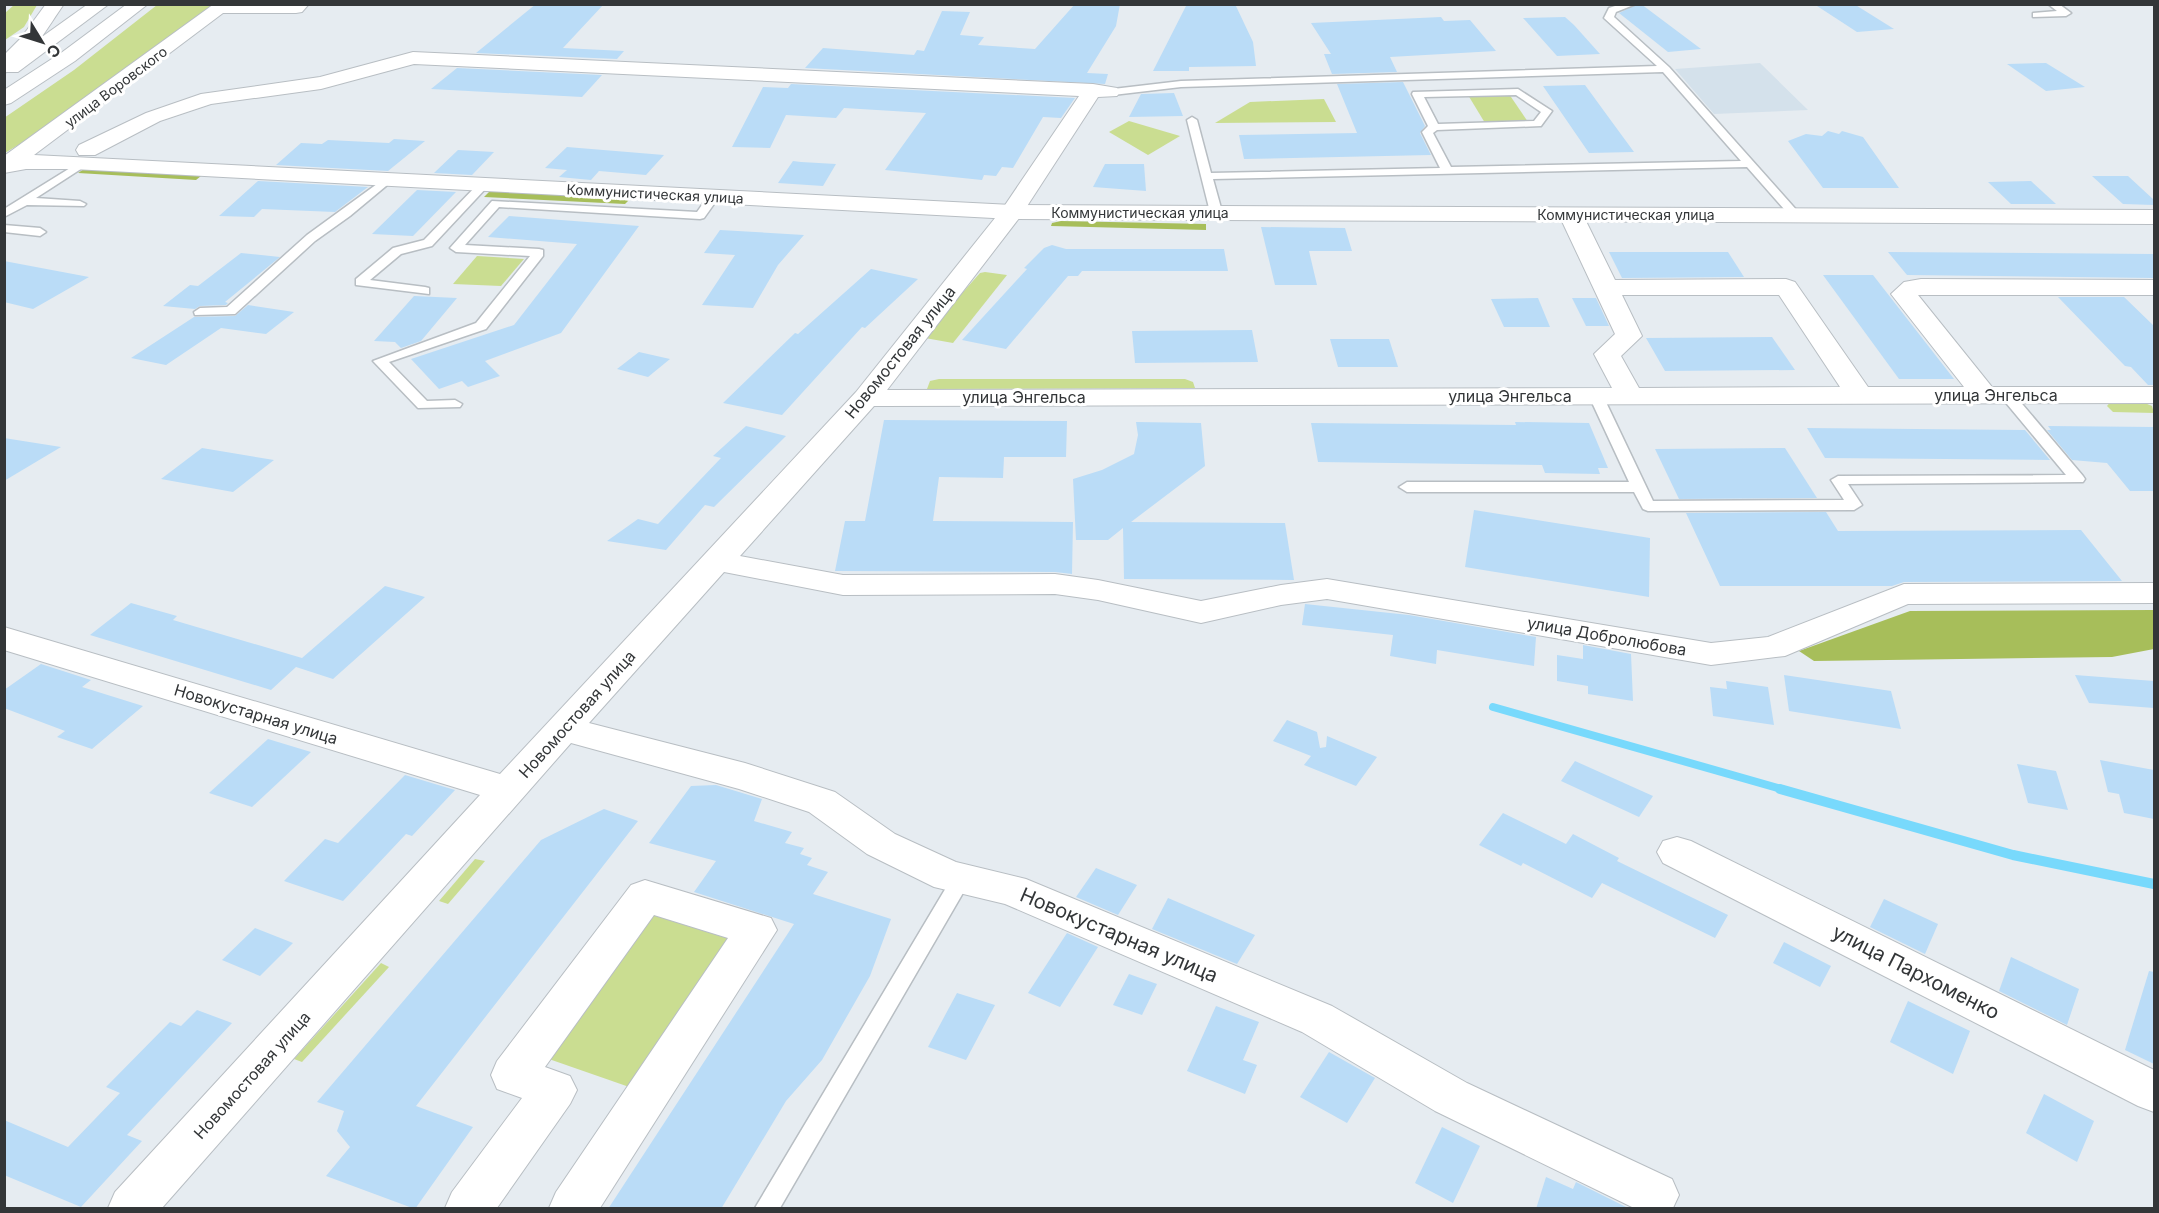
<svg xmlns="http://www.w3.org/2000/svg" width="2159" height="1213" font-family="Inter,sans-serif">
<rect width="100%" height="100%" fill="#e6ecf1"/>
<path fill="#d4e1eb" d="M1760,63L1808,110L1714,114L1675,69Z"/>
<g fill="#cadd91">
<path d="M14,5H37L24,27L5,40V13Z"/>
<path d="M157,5H217L46,128L5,153L4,118L74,70Z"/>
<path d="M1509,94L1528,122L1485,123L1468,95Z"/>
<path d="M1324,99L1336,122L1215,123L1250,102Z"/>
<path d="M1129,121L1180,136L1148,155L1109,132Z"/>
<path d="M477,256L524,259L501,286L453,284Z"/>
<path d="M985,272L1007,275L953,343L925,338L924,336L980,273Z"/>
<path d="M939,379H1185L1193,382L1195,388L927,389L930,381Z"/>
<path d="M2111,401H2140L2152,406L2154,413L2113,412L2107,406Z"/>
<path d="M475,859L485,861L448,904L439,901Z"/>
<path d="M650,914L733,940L635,1089L546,1058Z"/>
<path d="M381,963L389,967L302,1062L294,1059Z"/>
</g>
<g fill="#a7be5a">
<path d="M84,169L201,176L196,180L78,173Z"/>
<path d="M490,191L630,199L625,204L484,197Z"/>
<path d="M1061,221L1206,224V230L1051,226L1052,223Z"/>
<path d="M2154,610V649L2112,657L1814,661L1799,651L1910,611Z"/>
</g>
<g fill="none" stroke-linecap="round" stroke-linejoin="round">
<path stroke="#78d9fc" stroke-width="8" d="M1493,707L1785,790"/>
<path stroke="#78d9fc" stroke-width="10" d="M1780,789L2013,855L2154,884"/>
</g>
<g fill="#badcf7">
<path d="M536,4H604L563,48L624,51L617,59L476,53Z"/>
<path d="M1075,4H1120L1116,26L1087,73L1108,74L1105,84L805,68L823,48L914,55L917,50L924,51L942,11L970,12L960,35L984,37L978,45L1035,49Z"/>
<path d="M1187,4H1235L1253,42L1256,66L1189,67V71H1153Z"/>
<path d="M1638,4H1641L1701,49L1668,52L1619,13Z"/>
<path d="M1814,4H1854L1894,29L1857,32Z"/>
<path d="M1441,17L1444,21L1470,20L1496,51L1390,57L1397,72L1332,74L1324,54H1331L1311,23Z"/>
<path d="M1565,17L1574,25L1600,54L1557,56L1523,18Z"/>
<path d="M2046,63L2085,87L2046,91L2007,64Z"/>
<path d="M457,68L602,75L582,97L431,89Z"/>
<path d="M1403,82L1425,126L1420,133L1431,155L1244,159L1239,135L1357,133L1337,84Z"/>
<path d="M791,84L1075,98L1061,118L1043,117L1013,168L1002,167L996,176L984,175L982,180L885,170L926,113L844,108L836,118L786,115L770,148L732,147L763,87L788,88Z"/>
<path d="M1585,85L1612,122L1634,152L1589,153L1543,86Z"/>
<path d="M1174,93L1183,116L1129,117L1141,94Z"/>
<path d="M1828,131L1839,134L1842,131L1863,137L1899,188H1823L1788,141L1806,134L1822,136Z"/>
<path d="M394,139L425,141L388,171L276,165L301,143L322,144L328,140L389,143Z"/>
<path d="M567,147L664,155L646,175L599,171L591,180L559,177L567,170L545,168Z"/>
<path d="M458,150L494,152L472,175L434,173Z"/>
<path d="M793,161L801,162L836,164L823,186L778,183Z"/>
<path d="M1105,164H1144L1146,191L1093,187Z"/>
<path d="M2092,176H2128L2154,200V205L2123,204Z"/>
<path d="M258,181L368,187L335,212L262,209L254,217L219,216Z"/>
<path d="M2031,181L2056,204H2011L1988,182Z"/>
<path d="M417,190L456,192L413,236L372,234Z"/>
<path d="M509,216L639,226L561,333L485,361L500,376L468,387L462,381L439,389L411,359L514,325L577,244L488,237Z"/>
<path d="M1261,227L1345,228L1352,251H1309L1317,285H1275Z"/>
<path d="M720,230L804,235L778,265L753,308L702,305L735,255L704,253Z"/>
<path d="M1052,245L1066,249H1224L1228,271H1082L1078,276H1068L1006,349L962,340L1027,269L1024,268L1044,248Z"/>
<path d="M1609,252H1728L1744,277L1622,278Z"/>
<path d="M1888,252L2154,254V278L1907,275Z"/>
<path d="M241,253L280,257L225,302L228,303L226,305L200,306L195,309L163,306L190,285L198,286Z"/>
<path d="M4,261L89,277L33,309L4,302Z"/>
<path d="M871,269L918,279L865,328L862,327L782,415L723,403L795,333L798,334Z"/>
<path d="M1823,275H1873L1954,379H1899Z"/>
<path d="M414,296L457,298L421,341L401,348L395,342L374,341Z"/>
<path d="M2058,297H2124L2154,326V385H2148L2131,367L2125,366Z"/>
<path d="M1538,298L1550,327H1504L1491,299Z"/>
<path d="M1572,298H1596L1609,326H1586Z"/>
<path d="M248,305L294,312L266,334L221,328L166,365L131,358L194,317L235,316Z"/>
<path d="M1252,330L1258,362L1135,363L1132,331Z"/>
<path d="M1772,337L1795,370L1665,371L1646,338Z"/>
<path d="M1330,339H1389L1398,367H1338Z"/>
<path d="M639,352L670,359L648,377L617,369Z"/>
<path d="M884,420L1067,421L1066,457H1004L1003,478L939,477L933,521L1073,522L1072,574L1055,572L835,571L845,521H865Z"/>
<path d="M1136,422L1201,423L1205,466L1131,522L1285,523L1294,580L1124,579L1123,528L1108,540H1076L1073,479L1102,470L1134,454L1138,435Z"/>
<path d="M1515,422L1589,423L1608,468H1598L1600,474L1545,473L1542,465L1318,462L1311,423L1516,425Z"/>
<path d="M746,426L786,436L714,507L705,505L666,550L607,541L638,519L658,524L721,458L713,456Z"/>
<path d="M2048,426L2154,427V491H2130L2107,463L2072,460L2047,430H2051Z"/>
<path d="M1807,428L2025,430L2050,460L1825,458Z"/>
<path d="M4,438L61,447L4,481Z"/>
<path d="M202,448L274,460L233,492L161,479Z"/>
<path d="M1785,448L1817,498L1679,499L1655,449Z"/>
<path d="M1474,510L1650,538L1649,597L1465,567Z"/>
<path d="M1826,512L1838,531L2081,530L2122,581L1904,582L1892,586H1720L1686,513Z"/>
<path d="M385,586L425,597L333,679L296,667L271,690L90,635L131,603L177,616L173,620L302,658Z"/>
<path d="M1305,604L1409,615L1536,637L1534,666L1437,650L1436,664L1390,656L1393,635L1302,625Z"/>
<path d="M1583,645L1631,654L1633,701L1588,694V686L1557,681V655L1583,659Z"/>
<path d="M41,664L91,680L82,687L143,706L92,749L57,737L65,731L4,708V690Z"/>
<path d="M1784,675L1891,691L1901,729L1789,711Z"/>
<path d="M2075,675L2154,681V708L2089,703Z"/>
<path d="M1726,681L1768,687L1774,725L1713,716L1710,687L1727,689Z"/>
<path d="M1287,720L1317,732L1320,748L1326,747L1327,736L1377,757L1356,786L1304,765L1311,756L1273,741Z"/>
<path d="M268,739L311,752L252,807L209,793Z"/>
<path d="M2100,760L2154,770V819L2124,813L2119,794L2108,792Z"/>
<path d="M1575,761L1653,796L1639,817L1561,781Z"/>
<path d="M2017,764L2056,771L2068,810L2028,803Z"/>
<path d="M405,775L455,790L412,836L406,834L343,901L284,881L325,839L338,843Z"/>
<path d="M716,785L762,799L754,821L792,832L785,843L804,848L800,854L812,858L807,865L828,872L813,894L891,919L870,976L822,1060L786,1101L721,1209H608L794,924L694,892L716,861L649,843L691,786Z"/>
<path d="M604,809L638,821L416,1106L473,1127L415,1209L326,1176L350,1147L337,1131L344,1111L317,1102L541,840Z"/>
<path d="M1503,813L1566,844L1573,834L1619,858L1617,861L1728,915L1715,938L1602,883L1592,898L1523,863L1521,866L1479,845Z"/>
<path d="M1096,868L1137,885L1118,915L1076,897Z"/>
<path d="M1168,898L1255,935L1237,964L1152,929Z"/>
<path d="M1884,899L1938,924L1925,954L1870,927Z"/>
<path d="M255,928L293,943L260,976L222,960Z"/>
<path d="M1067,933L1098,947L1060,1007L1028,993Z"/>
<path d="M1784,942L1831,966L1820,987L1773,963Z"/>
<path d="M2011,957L2079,989L2067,1025L1999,991Z"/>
<path d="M2149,971L2154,972V1064L2125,1050Z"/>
<path d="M1129,974L1157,984L1142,1015L1113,1005Z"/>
<path d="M957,993L995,1005L966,1060L928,1047Z"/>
<path d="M1908,1001L1970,1031L1953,1074L1890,1042Z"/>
<path d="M1216,1006L1259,1022L1243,1060L1257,1065L1245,1094L1187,1071Z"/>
<path d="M197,1010L232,1023L127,1135L142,1141L81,1207L4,1175V1120L68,1147L120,1093L106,1087L170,1022L181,1026Z"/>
<path d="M1329,1052L1375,1078L1347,1123L1300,1097Z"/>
<path d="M2044,1094L2094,1121L2077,1162L2026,1133Z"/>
<path d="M1442,1127L1480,1146L1453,1203L1415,1183Z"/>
<path d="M1546,1177L1573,1189L1576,1182L1630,1209H1536Z"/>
</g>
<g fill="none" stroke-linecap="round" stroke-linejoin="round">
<g stroke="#b8bec3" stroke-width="3">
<g id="service">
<path d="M1621,4H1636L1616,12L1614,17L1669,67L1800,214V218H1792L1747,167L1213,179L1221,208L1215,211L1209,208L1187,120L1192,117L1197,120L1211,173L1440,168L1422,132L1428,126L1412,94L1413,92L1518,89L1552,111L1541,126L1437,130L1433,133L1451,167L1741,161L1663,72L1181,87L1113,95L1108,92L1113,89L1181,81L1657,66L1604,18L1609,8ZM1516,95L1541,112L1534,121L1438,124L1424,97Z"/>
<path d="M2048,4H2059L2071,13L2066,16L2033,17V13L2057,11Z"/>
<path d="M83,160L88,163L87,165L36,198L80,201L86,204L84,206L27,205L4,217V209Z"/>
<path d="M388,176L394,179L392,181L350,216L315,241L235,314L195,315L194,312L200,308L227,307L307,235Z"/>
<path d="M479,183L489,185L432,246L401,254L370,280L425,287L429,288V294L356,285V279L393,248L424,240Z"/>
<path d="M709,195L719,197L704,218L700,219L499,207L465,245L539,249L543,250V256L486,329L389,362L427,401L455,400L462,404L460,407L418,408L373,361L476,323L530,256L456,252L450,248L492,201L697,212Z"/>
<path d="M4,225L40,228L46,232L40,236L4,232Z"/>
<path d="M2007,391L2012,392L2083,476L2085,479L2083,482L1848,484L1862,505L1854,510L1648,511L1643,509L1634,492H1407L1399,487L1407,482H1629L1589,396L1596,392L1603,396L1653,501L1844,500L1831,480L1838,476L2066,475L2002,398L2000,395Z"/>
<path d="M960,873L967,876L970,881L967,886L780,1208H755L953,876Z"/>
</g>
</g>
<g stroke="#b8bec3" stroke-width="2">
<g id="minor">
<path d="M215,4H309L302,12L296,13H222L216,12L213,8Z"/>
<path d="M413,52L1093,84L1117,88L1120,92L1117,96L1098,97L1020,217L887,390L1612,388L1594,354L1615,334L1559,215L1563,210H1579L1583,215L1615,280L1786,279L1795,282L1868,387H1964L1891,294L1904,282L1921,279L2154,280V295H1918L1992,387H2154V403L874,406L740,556L843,575L1055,574L1098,580L1201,601L1281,585L1327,579L1711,643L1768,637L1904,584L2154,583V603L1908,604L1785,656L1711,665L1327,599L1281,605L1201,623L1098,600L1055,594L843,595L724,572L589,723L745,763L835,792L895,834L956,862L1026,879L1332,1006L1467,1083L1672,1179L1679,1195L1673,1208H1634L1435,1111L1302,1032L1005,904L934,887L867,854L809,812L739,789L571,743L162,1208H108L115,1192L480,795L4,650V627L500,774L856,392L1003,208L1079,96L414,64L321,89L211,104L160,121L95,155H79L76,150L79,145L146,113L201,94L320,77ZM1622,295H1779L1840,387L1639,388L1621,356L1642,336Z"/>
<path d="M1677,837L1691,841L2154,1070V1112L2138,1106L1663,863L1657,852L1663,841Z"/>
<path d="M645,880L771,918L777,930L600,1208H549L556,1192L728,938L654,915L545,1067L570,1076L577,1090L570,1104L497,1208H445L452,1192L522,1098L497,1089L491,1075L497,1061L631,885Z"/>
</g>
</g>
<g stroke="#b8bec3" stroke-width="2">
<g id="tertiary">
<path d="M46,4H64C51,22 25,68 4,73V55L21,38Z"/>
<path d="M214,4H235L34,155L1012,205L2154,210V224L1012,219L73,169H26L4,173V156Z"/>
</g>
</g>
<g stroke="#b8bec3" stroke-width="2">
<g id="primary">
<path d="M88,4H109L18,72H4V64Z"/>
<path d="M127,4H148L75,61L11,103L4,105V90L61,53Z"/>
</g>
</g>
<use href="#service" fill="#fff" fill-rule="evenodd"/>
<use href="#minor" fill="#fff" fill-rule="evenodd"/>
<use href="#tertiary" fill="#fff" fill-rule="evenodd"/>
<use href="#primary" fill="#fff" fill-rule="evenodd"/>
</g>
<g text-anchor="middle" stroke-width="6" stroke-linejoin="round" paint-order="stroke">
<g font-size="14" fill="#333638" stroke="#fff">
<text transform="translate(116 87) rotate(-37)" y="5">улица Воровского</text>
<text transform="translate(655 194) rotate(3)" y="5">Коммунистическая улица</text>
<text x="1140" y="218">Коммунистическая улица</text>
<text x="1626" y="220">Коммунистическая улица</text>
</g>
<g font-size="16" fill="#333638" stroke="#fff">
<text transform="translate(900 352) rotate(-51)" y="6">Новомостовая улица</text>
<text x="1996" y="401">улица Энгельса</text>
<text x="1510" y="402">улица Энгельса</text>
<text x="1024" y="403">улица Энгельса</text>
<text transform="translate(1607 636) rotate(10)" y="6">улица Добролюбова</text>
<text transform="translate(256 714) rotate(17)" y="6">Новокустарная улица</text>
<text transform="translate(577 714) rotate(-48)" y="6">Новомостовая улица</text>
<text transform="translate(252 1075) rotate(-48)" y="6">Новомостовая улица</text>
</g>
<g font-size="20" fill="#333638" stroke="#fff">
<text transform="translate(1119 935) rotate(23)" y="7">Новокустарная улица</text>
<text transform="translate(1916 972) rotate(27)" y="7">улица Пархоменко</text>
</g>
</g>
<rect width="2159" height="1213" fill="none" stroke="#333638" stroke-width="12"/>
<g transform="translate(42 42) rotate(128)" stroke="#ffffff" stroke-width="4.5" paint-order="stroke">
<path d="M0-4.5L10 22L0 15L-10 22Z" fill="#333638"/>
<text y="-9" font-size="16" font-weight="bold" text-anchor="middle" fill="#333638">С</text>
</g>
</svg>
